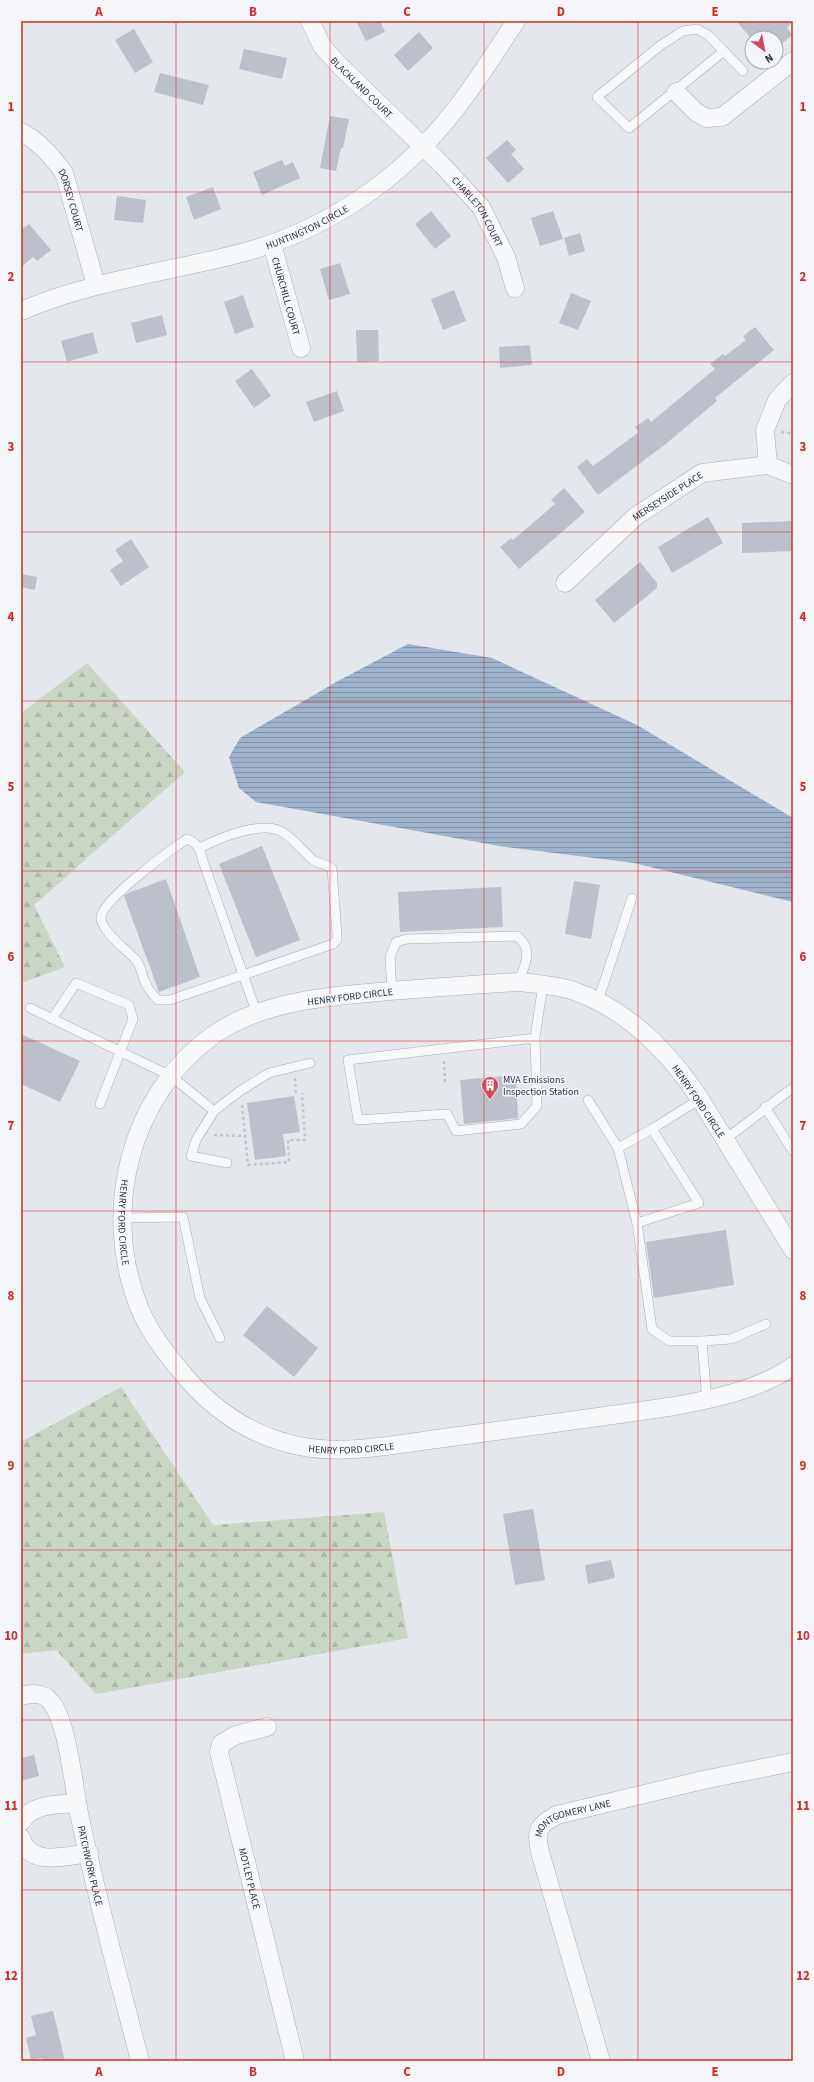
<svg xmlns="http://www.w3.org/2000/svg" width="814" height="2082" font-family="'Source Sans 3',sans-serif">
<defs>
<pattern id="forest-firs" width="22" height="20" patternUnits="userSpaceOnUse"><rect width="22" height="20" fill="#c9d6c5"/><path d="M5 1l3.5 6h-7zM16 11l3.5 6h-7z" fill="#adb8ab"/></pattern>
<pattern id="water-rules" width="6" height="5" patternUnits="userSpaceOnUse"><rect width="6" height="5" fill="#9fb4cc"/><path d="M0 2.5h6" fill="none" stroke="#8293a7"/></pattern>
</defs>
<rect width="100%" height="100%" fill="#e4e7ec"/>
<g fill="url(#forest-firs)">
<path d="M87,663L185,772L34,905L65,967L21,983V713Z"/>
<path d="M121,1387L213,1525L384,1512L408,1638L96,1694L56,1650L21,1654V1442Z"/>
</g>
<path fill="url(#water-rules)" d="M408,644L492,658L637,725L793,818V902L634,863L505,847L256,802L239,788L229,757L240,738L338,681Z"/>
<g fill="#bbc0ca">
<path d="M356,21H380L385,32L366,41Z"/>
<path d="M736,21H793L787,28L792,35L776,49V38H751Z"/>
<path d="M134,29L153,62L135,73L115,40Z"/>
<path d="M419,32L433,48L408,71L394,55Z"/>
<path d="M244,49L287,58L282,79L239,69Z"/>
<path d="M160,73L209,85L203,105L154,92Z"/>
<path d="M330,116L349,119L343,148H341L336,171L320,168Z"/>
<path d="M507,140L516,150L511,154L524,169L508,183L486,158Z"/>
<path d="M282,160L285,166L293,162L300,178L262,195L253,172Z"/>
<path d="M213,187L221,209L194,220L186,197Z"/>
<path d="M117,196L146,200L143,223L114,220Z"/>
<path d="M431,211L451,236L435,249L415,224Z"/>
<path d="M553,211L563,239L540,246L531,218Z"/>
<path d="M29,224L51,250L37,261L33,257L21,267V230Z"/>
<path d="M580,233L585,251L569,256L564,238Z"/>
<path d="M340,263L350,294L329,300L320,269Z"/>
<path d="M454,290L466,321L443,330L431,299Z"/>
<path d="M571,293L591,301L578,330L559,323Z"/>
<path d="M243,295L254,327L235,334L224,302Z"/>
<path d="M162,315L167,335L136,343L131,323Z"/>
<path d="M755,327L774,350L715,398L717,401L667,443L598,495L577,467L587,459L593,466L639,432L635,427L648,418L651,422L715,369L710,364L723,354L725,356L746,340L743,336Z"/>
<path d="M356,330H378L379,361L357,362Z"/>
<path d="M93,332L98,353L67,362L61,341Z"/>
<path d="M530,345L532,365L500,368L499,347Z"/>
<path d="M252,369L271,396L254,408L235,381Z"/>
<path d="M337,391L344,411L314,422L306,402Z"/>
<path d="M564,488L585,512L519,569L500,547L511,538L513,540L555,504L551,500Z"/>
<path d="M708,517L723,543L672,573L658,547Z"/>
<path d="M793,521V551L742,553V523Z"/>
<path d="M131,539L149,567L121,586L110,570L123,561L115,550Z"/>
<path d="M640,562L657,583V588L614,623L595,600Z"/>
<path d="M21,574L37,577L35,590L21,587Z"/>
<path d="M262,846L300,940L256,957L219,864Z"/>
<path d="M166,879L200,977L159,992L124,896L128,893Z"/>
<path d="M574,881L600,885L591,939L565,934Z"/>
<path d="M501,887L503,927L400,932L398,892Z"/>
<path d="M21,1034L80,1061L60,1102L21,1084Z"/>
<path d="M516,1075L518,1118L464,1124L460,1080Z"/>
<path d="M294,1096L300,1132L283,1134L286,1156L255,1160L247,1103Z"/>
<path d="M726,1230L734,1285L654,1298L646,1242Z"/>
<path d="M267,1306L318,1348L294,1377L243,1335Z"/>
<path d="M533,1509L545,1580L515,1585L503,1514Z"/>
<path d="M611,1560L615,1578L588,1584L585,1565Z"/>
<path d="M34,1755L39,1776L21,1781V1758Z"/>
<path d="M53,2011L65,2061H43L42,2058L31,2060L26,2038L36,2035L31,2016Z"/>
</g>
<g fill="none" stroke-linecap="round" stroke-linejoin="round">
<g stroke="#a9aeb7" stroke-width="10">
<g id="service">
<path d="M724,51L629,128L597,97L661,45L683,31L697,29L708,35L743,71"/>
<path d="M200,848C219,838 264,819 284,833C294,840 304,852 313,860C319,865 326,863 332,869L337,934V940L333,944L170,1000H158C153,995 148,989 145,982C142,975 141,966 136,960C126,949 102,932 101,918C99,903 164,855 178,845L187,839C198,843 200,849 203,861L257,1014"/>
<path d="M392,991L390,957L396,942L407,939L517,936C534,950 525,963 519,982"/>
<path d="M598,1001L632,898"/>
<path d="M30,1008L171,1076L214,1111"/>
<path d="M52,1019L76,983L129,1005L133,1019L100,1104"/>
<path d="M535,1038L537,1106L521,1124L456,1131L447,1114L358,1120L348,1060L535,1038L543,984"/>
<path d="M588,1100L618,1148L637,1223L652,1329L669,1341H702L707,1400"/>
<path d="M765,1107L793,1151"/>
<path d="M724,1139C749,1124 769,1104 793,1088"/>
<path d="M618,1148L652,1129L700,1099"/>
<path d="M227,1163L191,1156L196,1140L214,1111L240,1091L269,1073L310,1063"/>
<path d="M122,1218L183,1217L200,1298L220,1338"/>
<path d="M637,1223L699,1203L652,1129"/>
<path d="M702,1341L731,1339L766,1324"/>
</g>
</g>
<g stroke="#a9aeb7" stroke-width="19">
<g id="minor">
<path id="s1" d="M310,21L322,46L338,64L442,165L481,207L506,257L515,288"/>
<path d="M676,92L696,112L706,118L722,117L793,61"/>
<path id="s2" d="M21,132C39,141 52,156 64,173L96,285"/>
<path id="s3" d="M272,244L301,348"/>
<path id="s4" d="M21,311C93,280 170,272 245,252C328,229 402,178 454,111C477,82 496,51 516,21"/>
<path d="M768,465L765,430L777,400L793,383"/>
<path id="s5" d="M565,583L636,516L702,473L768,465L793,475"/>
<path id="s6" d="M793,1250L700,1099C669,1052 628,1010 574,991C556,985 537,984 519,982C481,984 442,987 403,990C343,995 267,998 215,1034C129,1094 101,1212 139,1307C148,1330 163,1350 179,1369C210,1408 250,1436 299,1446C346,1456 404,1443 451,1437C526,1427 601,1417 675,1406C713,1399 761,1389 793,1366"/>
<path id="s7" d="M21,1696C32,1693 43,1692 51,1702C67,1720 74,1788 79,1813C96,1896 119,1979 140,2061"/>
<path id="s8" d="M267,1727L236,1735L221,1744L219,1752L295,2061"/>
<path d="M21,1822C33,1803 56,1805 77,1803"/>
<path d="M21,1838C29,1867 66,1856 89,1853"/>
<path id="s9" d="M601,2061L540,1852C535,1831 538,1825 557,1815L703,1780L793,1762"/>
</g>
</g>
<g stroke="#c2c5cb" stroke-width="2.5" stroke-dasharray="3 3" stroke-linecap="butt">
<path d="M746,58L752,54"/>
<path d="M781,432L790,433"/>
<path d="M444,1061L445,1083"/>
<path d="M295,1078L296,1094"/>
<path d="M242,1105L248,1165L289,1162L288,1140H305L302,1093"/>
<path d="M214,1135L245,1136"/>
</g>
<use href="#service" stroke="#f7f8fa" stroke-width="9"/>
<use href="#minor" stroke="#f7f8fa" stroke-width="18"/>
</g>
<path fill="none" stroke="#d62828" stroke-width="1" stroke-opacity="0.55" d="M176,21V2061M330,21V2061M484,21V2061M638,21V2061M21,192H793M21,362H793M21,532H793M21,701H793M21,871H793M21,1041H793M21,1211H793M21,1381H793M21,1550H793M21,1720H793M21,1890H793"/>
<defs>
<g id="building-pin" transform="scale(0.9)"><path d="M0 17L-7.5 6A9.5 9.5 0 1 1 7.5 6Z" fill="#d1495b" stroke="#f4f6f9"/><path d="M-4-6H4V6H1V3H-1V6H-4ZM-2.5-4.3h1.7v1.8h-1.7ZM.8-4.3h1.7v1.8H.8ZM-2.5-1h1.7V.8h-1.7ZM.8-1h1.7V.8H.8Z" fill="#fff"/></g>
</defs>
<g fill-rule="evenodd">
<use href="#building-pin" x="490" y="1085"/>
</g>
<g text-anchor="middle" stroke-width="3" stroke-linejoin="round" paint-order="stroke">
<g font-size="10" fill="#2b3445" stroke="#f4f6f9">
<text dy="4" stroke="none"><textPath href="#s1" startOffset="85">BLACKLAND COURT</textPath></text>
<text dy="4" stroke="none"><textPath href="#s2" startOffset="88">DORSEY COURT</textPath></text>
<text dy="4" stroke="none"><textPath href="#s1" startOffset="256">CHARLETON COURT</textPath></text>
<text dy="4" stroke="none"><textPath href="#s4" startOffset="299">HUNTINGTON CIRCLE</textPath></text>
<text dy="4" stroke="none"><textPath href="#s3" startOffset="54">CHURCHILL COURT</textPath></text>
<text dy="4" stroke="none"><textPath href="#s5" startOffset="135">MERSEYSIDE PLACE</textPath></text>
<text transform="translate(350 996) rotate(-7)" y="4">HENRY FORD CIRCLE</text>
<text transform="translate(699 1101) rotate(56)" y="4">HENRY FORD CIRCLE</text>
<text dy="4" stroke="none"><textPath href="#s6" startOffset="932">HENRY FORD CIRCLE</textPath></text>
<text dy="4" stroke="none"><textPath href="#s6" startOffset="1291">HENRY FORD CIRCLE</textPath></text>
<text dy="4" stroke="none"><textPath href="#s9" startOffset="276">MONTGOMERY LANE</textPath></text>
<text dy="4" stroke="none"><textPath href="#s7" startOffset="202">PATCHWORK PLACE</textPath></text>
<text dy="4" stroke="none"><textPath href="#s8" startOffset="188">MOTLEY PLACE</textPath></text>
</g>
<g font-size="10" fill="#2b3445" stroke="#f4f6f9" text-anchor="start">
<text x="503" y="1083">MVA Emissions<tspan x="503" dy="12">Inspection Station</tspan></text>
</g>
</g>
<rect width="814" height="2082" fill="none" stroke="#f4f6f9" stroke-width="44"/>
<g transform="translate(764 50) rotate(148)"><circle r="19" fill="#f4f6f9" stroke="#a4a8b1"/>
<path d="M0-3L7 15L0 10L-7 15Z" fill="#d1495b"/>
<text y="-6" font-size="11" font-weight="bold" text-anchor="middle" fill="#2b3445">N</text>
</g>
<rect x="22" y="22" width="770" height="2038" fill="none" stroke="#d62828" stroke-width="1.5"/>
<g font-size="13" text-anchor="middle" font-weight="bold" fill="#d62828">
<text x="99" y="16">A</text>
<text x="253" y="16">B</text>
<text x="407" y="16">C</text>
<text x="561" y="16">D</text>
<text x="715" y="16">E</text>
<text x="11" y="111">1</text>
<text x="803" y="111">1</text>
<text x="11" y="281">2</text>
<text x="803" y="281">2</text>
<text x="11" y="451">3</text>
<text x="803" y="451">3</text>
<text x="11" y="621">4</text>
<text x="803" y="621">4</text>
<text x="11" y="791">5</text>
<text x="803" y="791">5</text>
<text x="11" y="961">6</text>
<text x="803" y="961">6</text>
<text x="11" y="1130">7</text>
<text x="803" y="1130">7</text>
<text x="11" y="1300">8</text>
<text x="803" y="1300">8</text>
<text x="11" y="1470">9</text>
<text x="803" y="1470">9</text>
<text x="11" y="1640">10</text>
<text x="803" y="1640">10</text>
<text x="11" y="1810">11</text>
<text x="803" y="1810">11</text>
<text x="11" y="1980">12</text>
<text x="803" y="1980">12</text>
<text x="99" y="2076">A</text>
<text x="253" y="2076">B</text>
<text x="407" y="2076">C</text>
<text x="561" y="2076">D</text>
<text x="715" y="2076">E</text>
</g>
</svg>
